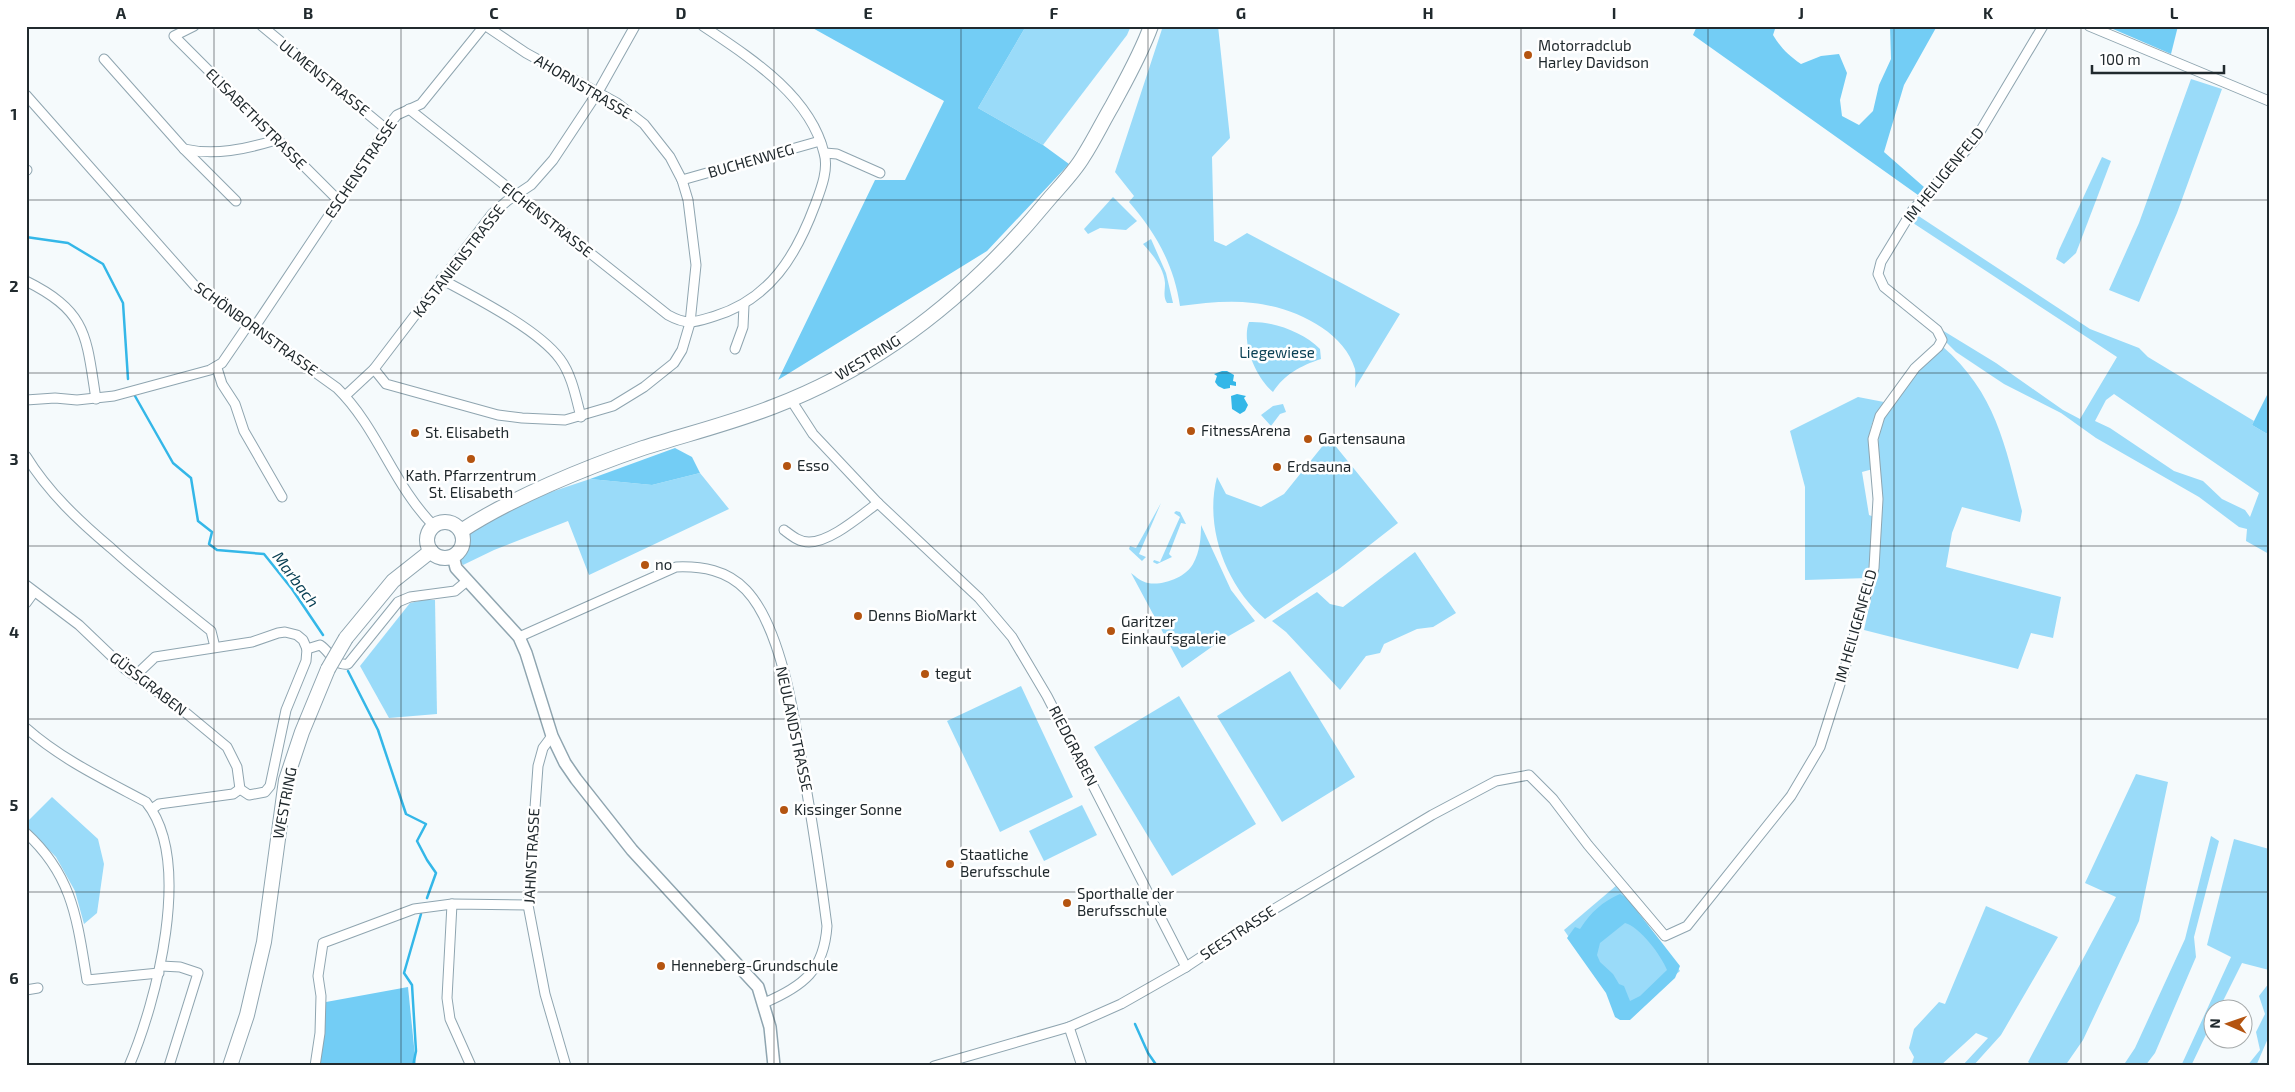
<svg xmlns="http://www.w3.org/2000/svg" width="2295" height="1092" font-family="'Exo 2',sans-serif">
<rect width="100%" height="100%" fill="#f5fafc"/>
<g fill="#9adbf9" fill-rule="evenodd">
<path d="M1026,26H1131L1127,35L1043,145L978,108Z"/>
<path d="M1163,26H1218L1230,138L1212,157L1214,241L1226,246L1247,233L1400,314L1355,388C1355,382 1356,375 1355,369C1343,329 1291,307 1253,303C1229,300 1204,303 1180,306C1174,265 1156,233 1129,202L1134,196L1115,172Z"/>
<path d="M2191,79L2222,89L2177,213L2139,302L2109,290L2139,223Z"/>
<path d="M2102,157L2111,161L2076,253L2064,264L2056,259L2059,250Z"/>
<path d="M1113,197L1137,221L1126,230L1100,228L1088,234L1084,229Z"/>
<path d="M1914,213L2090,329L2139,348L2148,357L2254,421L2252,425L2269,435V554L2246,541L2247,529L2239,527L2199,497L2096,438L2061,413L2004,384L1956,352L1944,340L1942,330L1996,363L2063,410L2080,419L2117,357L1910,221ZM2114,394L2259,493L2250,517L2245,510L2222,499L2203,481L2174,471L2110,428L2095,421L2106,400Z"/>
<path d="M1151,239L1166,273L1173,303H1167C1163,297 1165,291 1165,283C1164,268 1153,255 1143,244Z"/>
<path d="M1249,322C1273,321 1303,332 1320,349L1321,359C1300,366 1285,374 1273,392C1256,378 1241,343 1249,322Z"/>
<path d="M1942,346C1996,393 2005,445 2022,511L2020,522L1962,507L1952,533L1946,567L2061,597L2053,638L2031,633L2018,669L1864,630C1872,594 1881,558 1881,521C1882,485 1870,446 1886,413C1898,387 1922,366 1942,346Z"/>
<path d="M1858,397L1884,402C1864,431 1870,437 1873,469L1862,472L1869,515L1874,517L1868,578L1805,580V487L1790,431Z"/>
<path d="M1283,404L1286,412L1280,414L1271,426L1261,415L1273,406Z"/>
<path d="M1329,438L1398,523L1339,569L1265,619C1226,586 1204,527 1217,477L1226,494L1261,507L1284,494Z"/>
<path d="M700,473L729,509L589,575L568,521L494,550L463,565L456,554L461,539L497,516L551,492L590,479L652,485Z"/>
<path d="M1161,503L1139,554L1146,557L1142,561L1129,549L1130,546L1136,548Z"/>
<path d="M1176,511L1180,512L1186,524L1181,523L1169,554L1172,557L1157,564L1153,562L1154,560L1160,562L1180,517L1174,513Z"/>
<path d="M1201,525L1231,590L1255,621L1220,641L1182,668L1131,573C1136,577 1142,582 1148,583C1163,586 1186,577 1193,564C1200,552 1201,537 1201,525Z"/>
<path d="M1415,552L1456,613L1433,627L1417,629L1384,644L1380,653L1366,656L1340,690L1286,632L1272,621L1317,592L1330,604L1343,607Z"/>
<path d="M424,600H435L437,714L389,718L360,666L410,603Z"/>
<path d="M1290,671L1355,777L1282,822L1217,716Z"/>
<path d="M1021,686L1073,797L1000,832L947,721Z"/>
<path d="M1179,696L1256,824L1172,876L1094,747Z"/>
<path d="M2136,774L2168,782L2139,921L2083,1040L2065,1066H2033L2028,1062L2116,897L2085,883Z"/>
<path d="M52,797L98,839L104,864L97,913L84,924L75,891L56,857L26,827V823Z"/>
<path d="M1082,805L1097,835L1044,861L1029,831Z"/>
<path d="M2211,836L2219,841L2194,937L2196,957L2155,1053L2145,1066H2123L2135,1048L2185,939Z"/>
<path d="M2234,839L2269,849V970L2242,963L2219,1009L2212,1010V1022L2191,1066H2181L2231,957L2207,945Z"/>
<path d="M1617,885L1680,971L1624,1017L1564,930Z"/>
<path d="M1986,906L2058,937L2001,1035L1973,1066H1962L1988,1038L1976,1033L1940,1066L1925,1063L1911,1066L1914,1057L1909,1048L1914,1029L1939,1002L1945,1004Z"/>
<path d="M2269,983V1036L2256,1066H2247L2260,1050L2256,1032L2265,1014L2259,996Z"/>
</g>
<g fill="#73cdf5" fill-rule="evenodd">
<path d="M809,26H1026L978,108L1043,145L1069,164L987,251L778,380L875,180H905L944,101Z"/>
<path d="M1697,26H1776L1773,35C1781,48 1788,55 1801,64L1821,56L1839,54L1847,73L1840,100L1842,116L1859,125L1873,111L1879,85L1891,59L1890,26H1937L1904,85L1884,152L1924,187L1918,195L1693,35Z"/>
<path d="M2106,26H2178L2171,54Z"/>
<path d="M2269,391V435L2252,425Z"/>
<path d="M675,448L692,457L700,473L652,485L590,479Z"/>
<path d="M1620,894L1627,898L1680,966L1675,978L1630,1020H1620L1615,1017L1606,993L1567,938L1575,927L1580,929C1591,912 1602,902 1620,894ZM1625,923C1640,927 1661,955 1667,970L1640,996L1630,1001L1624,986L1619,984L1613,974L1600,962L1597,955L1600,943Z"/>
<path d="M408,987L416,1066H319L326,1002Z"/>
</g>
<g fill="#34b7e8">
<path d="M1222,371H1227L1234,375L1233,381L1236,382V386L1230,385V388L1224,389L1218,386L1215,382L1217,376L1214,374Z"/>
<path d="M1237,394L1246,396L1244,398L1248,405L1245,411L1240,414L1232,409L1231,396Z"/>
</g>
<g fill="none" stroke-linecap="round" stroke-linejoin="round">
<g stroke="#34b7e8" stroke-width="2.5">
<path d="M26,237L68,243L103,264L123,303L128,379"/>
<path d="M135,396L173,463L191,478L198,521L212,532L209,544L217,550L264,554L292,589L323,635"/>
<path d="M348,671L378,730L406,814L426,824L417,841L427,860L436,873L427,898"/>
<path d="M1135,1024L1148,1053L1157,1066"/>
<path d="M413,1066L416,1051L412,985L404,973L421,914"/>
</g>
<g stroke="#8fa5b0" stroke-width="11">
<g id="minor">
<path d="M194,26L174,36L339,201"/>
<path d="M262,26L386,129"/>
<path d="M2089,26L2269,101"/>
<path d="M104,59L184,149L236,201"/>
<path d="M26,95L195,286L337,388C378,428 393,485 434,526"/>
<path d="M409,109L668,315C688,326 695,322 715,316C770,299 796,256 815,205C821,189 829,169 824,153C810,95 749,57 703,26"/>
<path d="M184,149C215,156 246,149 276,140"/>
<path d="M825,153L837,154L880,173"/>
<path d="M26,170H27"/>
<path d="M682,180L820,141"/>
<path d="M441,279C474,297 538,329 560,359C572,375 576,398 581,417"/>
<path d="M26,281C88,312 86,336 96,399"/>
<path d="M254,328L392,121L397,115L421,104L484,26"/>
<path d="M735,349L743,327L744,305"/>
<path d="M217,368L222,384L235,404L244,431L282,497"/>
<path d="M374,369L386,384L498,415L522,418L565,420L613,406L644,387L674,363L682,350L690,323L696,265L688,200L682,180L670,157L644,124L617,103L526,53L486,26"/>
<path d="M345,396L374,369L492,214L507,201L531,185L553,160L598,92L635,26"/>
<path d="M26,400L55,398L77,400L114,396L210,370L222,363L248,325"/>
<path d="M791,400L813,434L878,503L979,598L1012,637L1047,696L1186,967"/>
<path d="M26,456C48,492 79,521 111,548C143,577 177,604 211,631L215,647"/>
<path d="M784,530C792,536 799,542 809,542C831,542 861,515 878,503"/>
<path d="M26,585L79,625L125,669L180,708L227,747L237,767L240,789"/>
<path d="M26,603L34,592"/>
<path d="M519,637L676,567C702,566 727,570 746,590C784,630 797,733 806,787C814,833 821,879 827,926C824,970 804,986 764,1003"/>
<path d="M307,649L320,645C331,652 333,666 348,664L398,602L410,597L455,591L467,581"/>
<path d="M135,676L155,657L252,642L278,633L285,632L297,635L303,640L307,649"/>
<path d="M26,728C61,759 105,780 146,802C194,861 156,1003 129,1066"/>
<path d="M552,736L543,748L538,766L528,905L545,994L566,1066"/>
<path d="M152,809L159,804L233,794L240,789L249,795L265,792L270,786L286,710L306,661L307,649"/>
<path d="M26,833C73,876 77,920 87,980L159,973"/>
<path d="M452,904L447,998L450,1019L471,1066"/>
<path d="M161,966L180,967L198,973L169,1066"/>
<path d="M26,990L38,988"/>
<path d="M1069,1027L1082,1066"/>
<path d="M315,1066L320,1033L321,996L318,976L323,943L414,909L452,904L528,905"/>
<path d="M934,1066L1069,1027L1121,1004L1186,967L1266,914L1432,815L1496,781L1529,775L1553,799L1588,845L1665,936L1687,926L1791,796L1820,747L1842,678L1874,568L1878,499L1873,439L1880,416L1915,368L1938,347L1942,340L1937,330L1884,287L1878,274L1881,262L1912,211L1975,140L2043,26"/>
</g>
</g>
<g stroke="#8fa5b0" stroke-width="14">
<path id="tertiary" d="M453,556L456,568L519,637L526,653L552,736L565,763L576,779L632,850L758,987L770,1027L774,1066"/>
</g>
<g stroke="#8fa5b0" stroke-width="16">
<g id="primary">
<circle cx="445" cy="540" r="18"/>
<path d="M461,531C511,498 587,467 643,448C687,434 732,423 775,406C882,365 972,292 1044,205C1057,189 1073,174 1083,157C1094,140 1102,123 1112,106C1126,80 1141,54 1151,26"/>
<path d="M346,638L393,581L431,551"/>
<path d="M230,1066L247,1015L264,942L286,780L302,732L328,669"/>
</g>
</g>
<use href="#minor" stroke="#fff" stroke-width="9"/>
<use href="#tertiary" stroke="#fff" stroke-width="11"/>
<use href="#primary" stroke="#fff" stroke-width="14"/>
<g stroke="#8fa5b0" stroke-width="16" stroke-linecap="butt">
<path id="primary-bridge" d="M328,669L346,638"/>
</g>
<use href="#primary-bridge" stroke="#fff" stroke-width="14"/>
</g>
<path fill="none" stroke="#212a2e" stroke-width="1" stroke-opacity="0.55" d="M214,26V1066M401,26V1066M588,26V1066M774,26V1066M961,26V1066M1148,26V1066M1334,26V1066M1521,26V1066M1708,26V1066M1894,26V1066M2081,26V1066M26,200H2269M26,373H2269M26,546H2269M26,719H2269M26,892H2269"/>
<g fill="#b45410" stroke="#fff" stroke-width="2">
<circle cx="1528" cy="55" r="5"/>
<circle cx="1191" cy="431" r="5"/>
<circle cx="415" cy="433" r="5"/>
<circle cx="1308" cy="439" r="5"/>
<circle cx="471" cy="459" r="5"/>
<circle cx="787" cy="466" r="5"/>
<circle cx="1277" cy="467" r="5"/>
<circle cx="645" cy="565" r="5"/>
<circle cx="858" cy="616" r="5"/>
<circle cx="1111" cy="631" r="5"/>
<circle cx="925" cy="674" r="5"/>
<circle cx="784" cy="810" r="5"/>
<circle cx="950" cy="864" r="5"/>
<circle cx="1067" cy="903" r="5"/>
<circle cx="661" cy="966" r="5"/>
</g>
<g text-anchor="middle" stroke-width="5" stroke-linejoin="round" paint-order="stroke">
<g font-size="15" fill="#212a2e" stroke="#fff" text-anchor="start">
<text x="1538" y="51">Motorradclub<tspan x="1538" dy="17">Harley Davidson</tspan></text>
<text x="1201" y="436">FitnessArena</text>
<text x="425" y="438">St. Elisabeth</text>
<text x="1318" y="444">Gartensauna</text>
<text x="797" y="471">Esso</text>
<text x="1287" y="472">Erdsauna</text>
<text x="471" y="481" text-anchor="middle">Kath. Pfarrzentrum<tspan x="471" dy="17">St. Elisabeth</tspan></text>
<text x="655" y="570">no</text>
<text x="868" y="621">Denns BioMarkt</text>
<text x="1121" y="627">Garitzer<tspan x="1121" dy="17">Einkaufsgalerie</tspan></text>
<text x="935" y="679">tegut</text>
<text x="794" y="815">Kissinger Sonne</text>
<text x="960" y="860">Staatliche<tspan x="960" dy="17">Berufsschule</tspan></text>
<text x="1077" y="899">Sporthalle der<tspan x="1077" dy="17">Berufsschule</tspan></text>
<text x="671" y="971">Henneberg-Grundschule</text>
</g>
<g font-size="15" fill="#212a2e" stroke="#fff">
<text transform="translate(324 78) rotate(39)" y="5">ULMENSTRASSE</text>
<text transform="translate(583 87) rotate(31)" y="5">AHORNSTRASSE</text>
<text transform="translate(256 119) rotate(45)" y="5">ELISABETHSTRASSE</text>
<text transform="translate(751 161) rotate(-16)" y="5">BUCHENWEG</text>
<text transform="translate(361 169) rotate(-56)" y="5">ESCHENSTRASSE</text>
<text transform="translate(1944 175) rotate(-51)" y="5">IM HEILIGENFELD</text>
<text transform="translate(547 220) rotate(38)" y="5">EICHENSTRASSE</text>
<text transform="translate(459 261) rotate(-52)" y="5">KASTANIENSTRASSE</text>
<text transform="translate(256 329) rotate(36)" y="5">SCHÖNBORNSTRASSE</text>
<text transform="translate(868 358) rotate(-31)" y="5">WESTRING</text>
<text transform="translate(1856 626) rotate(-74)" y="5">IM HEILIGENFELD</text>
<text transform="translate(148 684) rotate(38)" y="5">GÜSSGRABEN</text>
<text transform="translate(794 729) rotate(78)" y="5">NEULANDSTRASSE</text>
<text transform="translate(1073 746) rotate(63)" y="5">RIEDGRABEN</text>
<text transform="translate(285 803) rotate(-79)" y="5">WESTRING</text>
<text transform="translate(532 856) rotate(-87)" y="5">JAHNSTRASSE</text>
<text transform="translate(1238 933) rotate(-33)" y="5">SEESTRASSE</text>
</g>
<g font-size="15" fill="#0a4155" stroke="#fff">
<text x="1277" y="358">Liegewiese</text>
</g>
<g font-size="16" font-style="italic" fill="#0a4155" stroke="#fff">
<text transform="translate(296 579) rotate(53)" y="6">Marbach</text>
</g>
</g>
<rect width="2295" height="1092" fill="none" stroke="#ffffff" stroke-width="55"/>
<g transform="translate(2228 1024) rotate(272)"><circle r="24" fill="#ffffff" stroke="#a6aaab"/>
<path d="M0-4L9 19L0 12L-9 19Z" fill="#b45410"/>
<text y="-8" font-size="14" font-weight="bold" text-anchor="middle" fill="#212a2e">N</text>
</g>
<path d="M2092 65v8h132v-8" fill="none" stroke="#212a2e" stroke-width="2.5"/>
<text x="2100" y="65" font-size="15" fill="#212a2e" stroke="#ffffff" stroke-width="4" paint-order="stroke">100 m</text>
<rect x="28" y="28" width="2240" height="1036" fill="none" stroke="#212a2e" stroke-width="2"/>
<g font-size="16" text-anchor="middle" font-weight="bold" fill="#212a2e">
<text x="121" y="19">A</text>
<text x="308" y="19">B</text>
<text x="494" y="19">C</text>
<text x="681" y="19">D</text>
<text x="868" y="19">E</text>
<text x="1054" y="19">F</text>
<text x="1241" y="19">G</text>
<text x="1428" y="19">H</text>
<text x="1614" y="19">I</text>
<text x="1801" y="19">J</text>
<text x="1988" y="19">K</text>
<text x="2174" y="19">L</text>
<text x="14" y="120">1</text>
<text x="14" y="292">2</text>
<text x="14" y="465">3</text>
<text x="14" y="638">4</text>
<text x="14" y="811">5</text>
<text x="14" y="984">6</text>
</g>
</svg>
